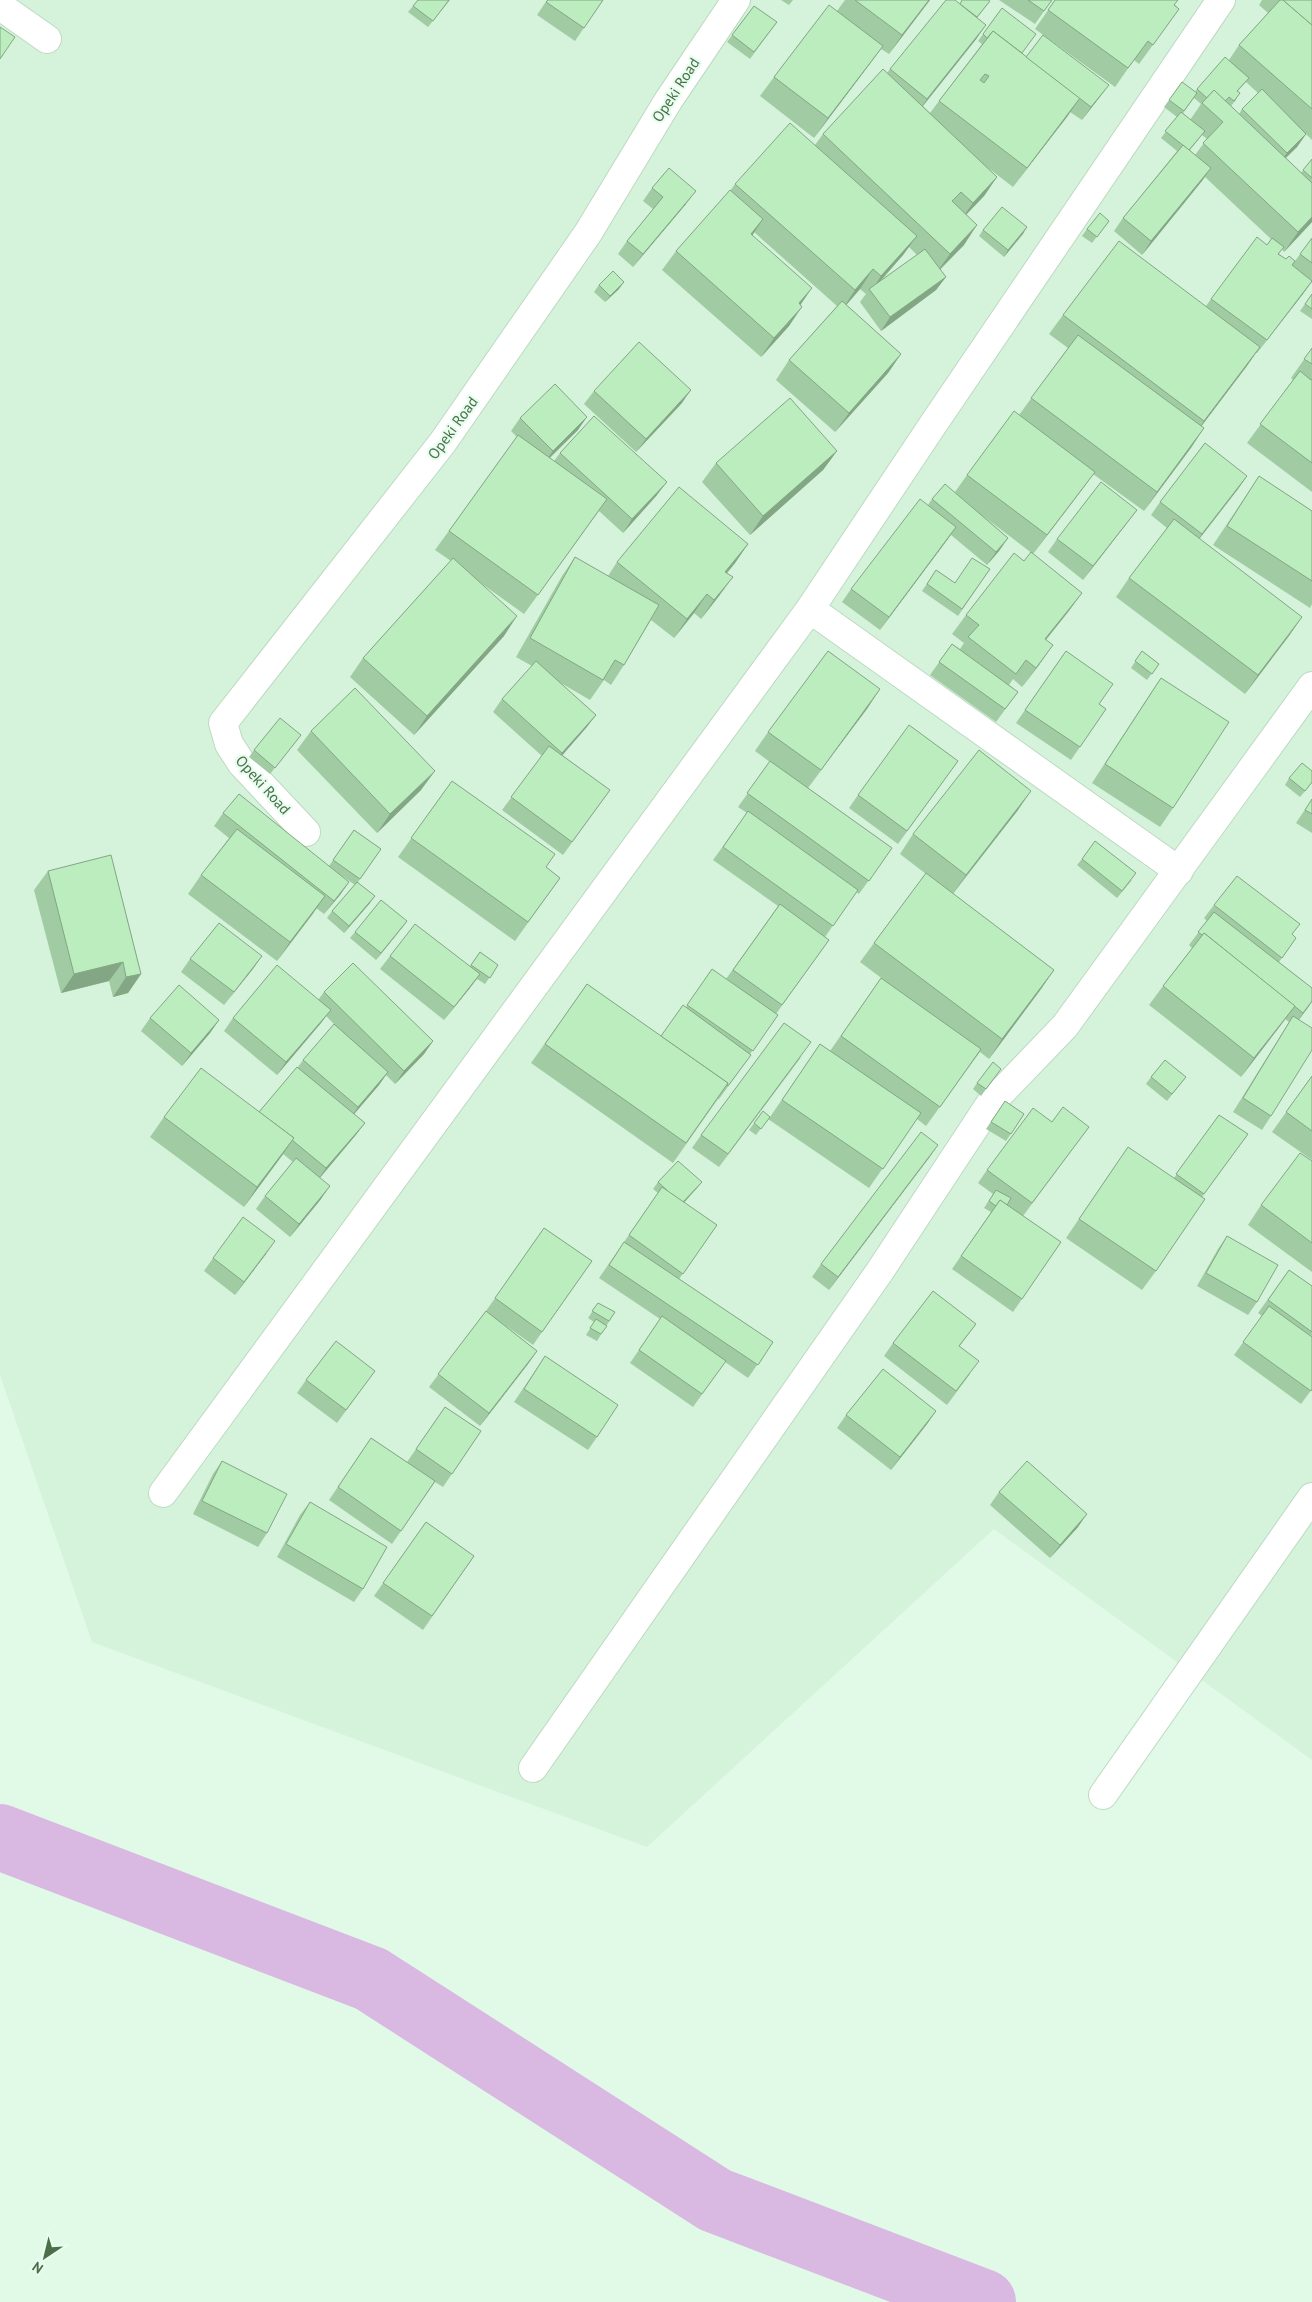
<svg xmlns="http://www.w3.org/2000/svg" width="1312" height="2302" font-family="'PT Sans',sans-serif">
<rect width="100%" height="100%" fill="#e1fae8"/>
<path fill="#d4f3da" d="M0,0H1312V1760L994,1529L647,1847L92,1642L0,1375Z"/>
<g fill="none" stroke-linecap="round" stroke-linejoin="round">
<path stroke="#d9b8e1" stroke-width="66" d="M0,1837L371,1979L715,2200L983,2302"/>
<g stroke="#bcdac0" stroke-width="30">
<g id="street">
<path d="M0,6L47,39"/>
<path d="M810,609L1179,871"/>
<path d="M306,832L242,764L229,744L223,723L443,442L588,233L668,101L736,0"/>
<path d="M163,1493L810,609L932,426L1221,0"/>
<path d="M533,1768L880,1271L990,1104L1065,1026L1312,686"/>
<path d="M1103,1795L1312,1497"/>
</g>
</g>
<use href="#street" stroke="#fff" stroke-width="28"/>
</g>
<g fill="#a1cca3" fill-rule="evenodd">
<path d="M418,0H450L428,27L408,12Z"/>
<path d="M547,0H603L575,41L537,15Z"/>
<path d="M781,0H793L789,5Z"/>
<path d="M845,0H930L889,54L881,49L869,65L814,138L760,96L774,77L837,11Z"/>
<path d="M999,0H1052L1035,24Z"/>
<path d="M1055,0L1175,5L1179,9L1139,64L1134,60L1115,87L1035,29Z"/>
<path d="M1262,0H1312V140L1306,134L1297,147L1286,158L1301,173L1312,159V222L1284,252L1282,249L1279,254L1292,265L1312,238V282L1257,353H1256L1201,426L1204,428L1144,511L1093,474L1081,491L1033,554L983,516L1008,538L999,551L987,565L951,535L880,630L842,602L851,589L928,505L932,499L955,492L967,475L1019,415L1068,348L1049,334L1063,315L1206,306L1211,299L1267,245L1271,239L1205,177L1142,255L1114,231L1123,218L1177,151L1161,138L1177,117L1164,107L1182,82L1195,92L1197,89L1229,60L1239,45L1268,13L1259,5ZM1246,82L1258,93L1242,109L1239,114L1231,106L1236,100L1238,91ZM1194,98L1201,104L1190,120L1183,113ZM1202,135L1207,139L1195,155L1190,150Z"/>
<path d="M990,1L977,18V38L923,106L930,113L982,44L978,41L1002,8L1022,53L1026,57L1109,85L1082,120L1070,112L1013,187L987,167L997,177L984,196L966,215L964,245L940,270L946,277L936,290L881,331L860,302L866,294L860,289L846,305L901,354L888,373L835,432L776,380L789,360L837,306L754,232L752,235L800,305L789,326L761,357L662,270L676,251L730,191L735,184L815,145L823,134L887,73L890,69L960,4ZM909,247L917,255L881,281L903,255Z"/>
<path d="M754,6L777,22L750,59L727,42Z"/>
<path d="M652,188L686,204L633,267L618,254L627,241L653,209L643,201Z"/>
<path d="M1109,221L1092,243L1082,236L1087,229Z"/>
<path d="M1027,227L1004,257L979,236L983,230Z"/>
<path d="M599,285L619,289L605,302L594,292Z"/>
<path d="M1312,294V319L1300,311Z"/>
<path d="M1312,348V492L1247,443L1293,380L1291,378Z"/>
<path d="M594,391L682,403L636,452L584,404Z"/>
<path d="M520,418L578,430L550,458L554,461L560,453L657,495L623,533L599,511L524,614L478,581L504,636L414,735L350,677L363,658L451,561L435,550L517,437L511,431Z"/>
<path d="M837,451L823,470L750,535L702,482L716,463Z"/>
<path d="M1247,476L1238,489L1199,539L1302,617L1245,694L1116,597L1129,578L1167,528L1151,515L1160,502Z"/>
<path d="M1259,476L1312,511V604L1310,608L1213,545Z"/>
<path d="M1137,510L1127,523L1083,580L1048,552L1057,539Z"/>
<path d="M748,544L735,563L727,573L719,596L701,619L694,613L674,638L651,620L624,665L611,685L604,680L590,700L559,682L596,715L586,728L562,755L610,790L563,855L502,810L542,756L493,712L502,699L532,666L516,657L562,576L575,557L608,576L617,562Z"/>
<path d="M1024,561L1082,593L1068,612L1046,640L1039,665L1022,687L1013,679L1009,685L1018,692L996,722L930,675L952,644L960,649L964,643L952,634L966,615Z"/>
<path d="M990,569L958,616L922,591L936,570L955,583Z"/>
<path d="M1066,651L1099,704L1106,709L1071,760L1016,723Z"/>
<path d="M1142,651L1159,664L1147,680L1131,668Z"/>
<path d="M1161,678L1173,808L1160,827L1092,783L1148,697Z"/>
<path d="M880,689L808,788L892,848L859,894L856,892L825,937L829,940L776,1014L778,1015L750,1054L751,1055L719,1099H718L673,1163L531,1063L587,984L661,1036L686,1007L712,969L726,979L778,906L713,860L747,813L738,807L770,762L755,751L768,732Z"/>
<path d="M311,731L421,790L377,833L297,750Z"/>
<path d="M301,735L270,774L249,757L254,750Z"/>
<path d="M958,761L898,844L849,808L858,795Z"/>
<path d="M1289,778L1312,783L1300,797L1285,785Z"/>
<path d="M452,781L546,867L560,878L515,941L398,857Z"/>
<path d="M1312,799V833L1296,823Z"/>
<path d="M1018,810L953,894L1054,970L1041,989L989,1059L980,1052L926,1126L917,1119L869,1188L768,1119L756,1135L749,1130L763,1111L770,1117L820,1044L830,1051L881,978L896,989L860,962L874,943L926,874L900,854L913,834Z"/>
<path d="M223,813L329,866L354,830L381,849L358,882L370,903L344,933L327,918L332,911L355,885L338,873L349,882L340,895L324,914L316,908L277,961L188,894L201,875L229,838L214,826Z"/>
<path d="M1082,859L1132,880L1117,898L1077,865Z"/>
<path d="M48,871L141,974L128,993L113,997L109,981L61,993L34,890Z"/>
<path d="M1214,905L1292,934L1296,938L1279,962L1312,988V1002L1299,1020L1271,1116L1262,1130L1233,1112L1289,1022L1285,1019L1241,1077L1149,1005L1163,986L1192,948L1189,945L1207,921L1204,918Z"/>
<path d="M407,921L376,960L350,938L355,932Z"/>
<path d="M480,952L498,965L485,984L477,979L444,1020L380,969L390,956L470,966Z"/>
<path d="M262,956L224,1005L181,972L190,959Z"/>
<path d="M324,992L433,1041L424,1054L395,1084L386,1075L379,1085L354,1114L365,1123L355,1136L320,1178L321,1199L290,1237L256,1209L265,1196L293,1162L283,1154L244,1207L150,1137L164,1117L259,1112L298,1067L303,1060L342,1032L326,1016L321,1023L277,1075L224,1031L233,1018L318,1000Z"/>
<path d="M150,1018L219,1020L210,1033L182,1066L141,1031Z"/>
<path d="M802,1056L719,1167L692,1148L701,1135Z"/>
<path d="M1001,1069L981,1096L973,1089L977,1083Z"/>
<path d="M1312,1076V1160L1272,1132Z"/>
<path d="M1151,1077H1186L1167,1101L1146,1084Z"/>
<path d="M1005,1101L1024,1114L1006,1141L986,1129Z"/>
<path d="M1219,1115L1248,1134L1202,1197L1156,1271L1142,1290L1066,1238L1115,1166L1174,1178Z"/>
<path d="M1052,1122L1089,1127L1023,1216L1007,1205L1061,1242L1013,1312L952,1269L991,1212L984,1208L993,1194L978,1183L987,1170Z"/>
<path d="M938,1145L829,1290L812,1277L821,1264Z"/>
<path d="M1312,1161V1272L1248,1225L1261,1205Z"/>
<path d="M658,1182L697,1188L684,1203L717,1225L679,1279L773,1342L748,1378L725,1362L693,1407L630,1363L660,1319L599,1278L658,1193L653,1189Z"/>
<path d="M544,1228L592,1261L533,1345L502,1323L537,1351L528,1364L480,1426L429,1387L486,1311Z"/>
<path d="M1227,1236L1257,1302L1248,1315L1197,1286L1218,1249Z"/>
<path d="M266,1254L235,1295L204,1271L213,1258Z"/>
<path d="M1289,1270L1312,1286V1389L1301,1404L1234,1355L1262,1316L1258,1313Z"/>
<path d="M598,1303L615,1312L597,1341L586,1335L594,1322L588,1318Z"/>
<path d="M976,1324L959,1347L970,1374L947,1405L884,1356L893,1343Z"/>
<path d="M545,1356L597,1437L588,1450L514,1402Z"/>
<path d="M375,1371L337,1423L297,1393L306,1380Z"/>
<path d="M445,1407L481,1431L443,1487L435,1482L392,1544L329,1500L371,1438L407,1462Z"/>
<path d="M936,1411L927,1424L891,1470L837,1428L846,1415Z"/>
<path d="M222,1461L267,1533L258,1547L193,1514L213,1474Z"/>
<path d="M999,1492L1078,1527L1050,1558L990,1505Z"/>
<path d="M310,1502L363,1589L354,1602L277,1557L300,1515Z"/>
<path d="M426,1522L474,1556L423,1630L374,1596Z"/>
</g>
<g fill="#83a685">
<path d="M929,0H930L889,54L902,35Z"/>
<path d="M986,25L977,38L918,112L927,99Z"/>
<path d="M883,46L869,65L814,138L828,118Z"/>
<path d="M1109,85L1099,98L1082,120L1091,107Z"/>
<path d="M1080,98L1067,117L1013,187L1027,168Z"/>
<path d="M1306,134L1297,147L1277,166L1287,153Z"/>
<path d="M1211,168L1202,181L1142,255L1151,241Z"/>
<path d="M997,177L984,196L959,222L973,203Z"/>
<path d="M696,191L686,204L633,267L643,254Z"/>
<path d="M1312,217V222L1284,252L1298,232Z"/>
<path d="M763,219L750,239L751,234Z"/>
<path d="M977,225L964,245L936,273L950,254Z"/>
<path d="M1027,227L1023,234L1004,257L1008,250Z"/>
<path d="M917,236L903,255L871,291L881,276Z"/>
<path d="M873,269L860,289L842,310L855,290Z"/>
<path d="M946,277L936,290L881,331L890,317Z"/>
<path d="M1312,281L1303,294L1257,353L1267,340Z"/>
<path d="M624,282L619,289L605,302L610,296Z"/>
<path d="M812,288L799,307V303Z"/>
<path d="M802,307L789,326L761,357L774,338Z"/>
<path d="M1260,347L1247,366L1191,440L1204,421Z"/>
<path d="M901,354L888,373L835,432L849,413Z"/>
<path d="M691,390L682,403L636,452L646,439Z"/>
<path d="M587,417L578,430L543,464L553,451Z"/>
<path d="M1204,428L1191,448L1144,511L1157,492Z"/>
<path d="M837,451L823,470L750,535L763,516Z"/>
<path d="M1095,472L1081,491L1033,554L1047,535Z"/>
<path d="M1247,476L1238,489L1193,547L1202,534Z"/>
<path d="M667,482L657,495L623,533L632,519Z"/>
<path d="M1137,510L1127,523L1083,580L1093,566Z"/>
<path d="M956,527L947,540L880,630L889,617Z"/>
<path d="M1008,538L999,551L987,565L996,552Z"/>
<path d="M748,544L735,563L712,591L725,572Z"/>
<path d="M733,577L719,596L701,619L714,600Z"/>
<path d="M1082,593L1068,612L1031,658L1045,639Z"/>
<path d="M707,594L694,613L674,638L687,619Z"/>
<path d="M517,616L504,636L414,735L427,716Z"/>
<path d="M1302,617L1289,636L1245,694L1258,675Z"/>
<path d="M1053,645L1039,665L1022,687L1036,668Z"/>
<path d="M880,689L867,709L807,789L821,770Z"/>
<path d="M596,715L586,728L553,766L562,753Z"/>
<path d="M435,771L421,790L377,833L390,814Z"/>
<path d="M1031,791L1018,810L952,894L966,875Z"/>
<path d="M349,882L340,895L324,914L334,901Z"/>
<path d="M325,896L312,915L277,961L290,942Z"/>
<path d="M375,896L370,903L344,933L349,926Z"/>
<path d="M407,921L402,928L376,960L381,953Z"/>
<path d="M262,956L253,969L224,1005L234,992Z"/>
<path d="M123,962L109,981L61,993L74,974Z"/>
<path d="M1054,970L1041,989L989,1059L1002,1039Z"/>
<path d="M141,974L128,993L113,997L126,977Z"/>
<path d="M480,974L470,988L444,1020L454,1007Z"/>
<path d="M1312,1001L1309,1006L1294,1026L1303,1013Z"/>
<path d="M1295,1006L1281,1025L1241,1077L1254,1058Z"/>
<path d="M331,1010L321,1023L277,1075L286,1062Z"/>
<path d="M219,1020L210,1033L182,1066L191,1053Z"/>
<path d="M433,1041L424,1054L395,1084L404,1071Z"/>
<path d="M388,1072L379,1085L349,1120L358,1107Z"/>
<path d="M365,1123L355,1136L317,1181L326,1168Z"/>
<path d="M294,1138L281,1157L244,1207L257,1187Z"/>
<path d="M938,1145L929,1158L829,1290L838,1277Z"/>
<path d="M702,1182L697,1188L677,1210L682,1203Z"/>
<path d="M330,1186L321,1199L290,1237L299,1224Z"/>
<path d="M275,1241L266,1254L235,1295L244,1282Z"/>
<path d="M537,1351L528,1364L480,1426L489,1413Z"/>
<path d="M936,1411L927,1424L891,1470L900,1457Z"/>
<path d="M1087,1514L1078,1527L1050,1558L1060,1545Z"/>
</g>
<g fill="#bbedbe" stroke="#83a685" fill-rule="evenodd">
<path d="M418,0H449L433,21L413,6Z"/>
<path d="M548,0H603L584,28L546,2Z"/>
<path d="M855,0H929L902,35Z"/>
<path d="M946,0H955L986,25L927,99L890,69Z"/>
<path d="M962,0H988L990,1L977,17L960,4Z"/>
<path d="M1028,0H1052L1044,11Z"/>
<path d="M1055,0H1178L1174,5L1179,9L1153,45L1148,41L1128,68L1048,10Z"/>
<path d="M1280,0H1283L1312,25V109L1239,45Z"/>
<path d="M1283,0H1312V25Z"/>
<path d="M829,5L883,46L828,118L774,77Z"/>
<path d="M754,6L777,22L754,52L732,35Z"/>
<path d="M1002,8L1036,34L1022,53L993,31L987,38L983,34Z"/>
<path d="M0,27L15,37L0,59Z"/>
<path d="M993,31L1080,98L1027,168L939,101ZM985,74L989,76L984,83L980,80Z"/>
<path d="M1043,35L1109,85L1091,107L1026,57Z"/>
<path d="M1225,57L1249,78L1237,91L1240,93L1234,101L1229,97L1225,101L1214,90L1207,98L1197,89Z"/>
<path d="M883,69L997,177L973,203L961,192L952,201L977,225L950,254L823,134Z"/>
<path d="M1182,82L1197,93L1184,111L1169,100Z"/>
<path d="M1262,89L1306,134L1287,153L1242,109Z"/>
<path d="M1214,90L1312,183V217L1298,232L1203,143L1223,122L1202,103Z"/>
<path d="M1181,112L1205,131L1189,150L1165,131Z"/>
<path d="M790,123L917,236L881,276L873,269L855,290L735,184Z"/>
<path d="M1183,145L1211,168L1151,241L1123,218Z"/>
<path d="M1312,159V178L1303,170Z"/>
<path d="M669,168L696,191L643,254L627,241L663,197L652,188Z"/>
<path d="M730,190L763,219L751,234L812,288L799,303L802,307L774,338L676,251Z"/>
<path d="M1002,207L1027,227L1008,250L983,230Z"/>
<path d="M1100,213L1109,221L1097,237L1087,229Z"/>
<path d="M1257,237L1267,245L1272,238L1284,247L1278,254L1286,259L1289,256L1295,261L1292,265L1312,281L1267,340L1211,299Z"/>
<path d="M1312,238V263L1300,254Z"/>
<path d="M1119,241L1260,347L1204,421L1063,315Z"/>
<path d="M925,249L946,277L890,317L869,289Z"/>
<path d="M613,271L624,282L610,296L599,285Z"/>
<path d="M1312,294V309L1305,304Z"/>
<path d="M842,301L901,354L849,413L789,360Z"/>
<path d="M1078,335L1204,428L1157,492L1031,398Z"/>
<path d="M639,342L691,390L646,439L594,391Z"/>
<path d="M1312,348V364L1304,359Z"/>
<path d="M1300,371L1311,380L1312,379V463L1260,424Z"/>
<path d="M555,384L587,417L553,451L520,418Z"/>
<path d="M790,398L837,451L763,516L716,463Z"/>
<path d="M1014,411L1095,472L1047,535L967,475Z"/>
<path d="M594,416L667,482L632,519L560,453Z"/>
<path d="M518,435L607,499L538,595L449,531Z"/>
<path d="M1205,443L1247,476L1202,534L1160,502Z"/>
<path d="M1259,476L1312,511V581L1227,526Z"/>
<path d="M1101,482L1137,510L1093,566L1057,539Z"/>
<path d="M945,484L1008,538L996,552L932,499Z"/>
<path d="M679,487L748,544L725,572L733,577L714,600L707,594L687,619L617,562Z"/>
<path d="M920,499L956,527L889,617L851,589Z"/>
<path d="M1174,519L1302,617L1258,675L1129,578Z"/>
<path d="M1031,552L1082,593L1045,639L1053,645L1036,668L1026,660L1016,674L968,637L979,625L966,615L1014,553L1024,561Z"/>
<path d="M575,557L659,605L624,665L615,660L603,680L530,638Z"/>
<path d="M453,558L517,616L427,716L363,658Z"/>
<path d="M972,558L990,569L962,609L927,584L936,570L955,583Z"/>
<path d="M952,644L1018,692L1005,709L939,662Z"/>
<path d="M828,651L880,689L821,770L768,732Z"/>
<path d="M1066,651L1113,684L1099,704L1106,709L1080,747L1025,710Z"/>
<path d="M1142,651L1159,664L1152,674L1135,661Z"/>
<path d="M536,661L596,715L562,753L502,699Z"/>
<path d="M1161,678L1229,722L1173,808L1105,764Z"/>
<path d="M355,688L435,771L390,814L311,731Z"/>
<path d="M280,718L301,735L275,768L254,750Z"/>
<path d="M909,725L958,761L907,831L858,795Z"/>
<path d="M549,746L610,790L572,842L511,797Z"/>
<path d="M979,750L1031,791L966,875L913,834Z"/>
<path d="M770,761L892,848L869,881L747,793Z"/>
<path d="M1302,763L1312,771V782L1305,791L1289,778Z"/>
<path d="M452,781L555,854L546,867L560,878L528,922L411,838Z"/>
<path d="M239,794L349,882L334,901L223,813Z"/>
<path d="M1312,799V814L1305,810Z"/>
<path d="M748,811L858,890L833,926L723,847Z"/>
<path d="M237,829L325,896L290,942L201,875Z"/>
<path d="M354,830L381,849L360,879L333,860Z"/>
<path d="M1095,841L1136,873L1122,891L1082,859Z"/>
<path d="M111,855L141,974L126,977L123,962L74,974L48,871Z"/>
<path d="M926,873L1054,970L1002,1039L874,943Z"/>
<path d="M1237,876L1300,924L1292,934L1296,938L1282,958L1214,905Z"/>
<path d="M357,882L375,896L349,926L332,911Z"/>
<path d="M381,900L407,921L381,953L355,932Z"/>
<path d="M780,904L829,940L782,1005L733,970Z"/>
<path d="M1214,912L1312,988V1001L1303,1013L1204,933L1202,935L1198,932Z"/>
<path d="M219,923L262,956L234,992L190,959Z"/>
<path d="M415,924L480,974L454,1007L390,956Z"/>
<path d="M1204,933L1295,1006L1254,1058L1163,986Z"/>
<path d="M480,952L498,965L490,978L471,965Z"/>
<path d="M353,963L433,1041L404,1071L324,992Z"/>
<path d="M277,965L331,1010L286,1062L233,1018Z"/>
<path d="M712,969L778,1015L753,1051L687,1005Z"/>
<path d="M881,978L981,1049L940,1107L841,1036Z"/>
<path d="M587,984L728,1083L686,1143L545,1044Z"/>
<path d="M179,985L219,1020L191,1053L150,1018Z"/>
<path d="M683,1005L751,1055L728,1086L727,1085L728,1083L661,1036Z"/>
<path d="M1293,1016L1312,1028V1050L1271,1116L1243,1098Z"/>
<path d="M784,1023L811,1042L728,1154L701,1135Z"/>
<path d="M334,1024L388,1072L358,1107L303,1060Z"/>
<path d="M820,1044L921,1113L883,1169L782,1100Z"/>
<path d="M1165,1060L1186,1077L1172,1094L1151,1077Z"/>
<path d="M993,1062L1001,1069L986,1089L977,1083Z"/>
<path d="M297,1067L365,1123L326,1168L292,1140L294,1138L259,1112Z"/>
<path d="M201,1068L294,1138L257,1187L164,1117Z"/>
<path d="M1312,1076V1131L1286,1112Z"/>
<path d="M1005,1101L1024,1114L1011,1134L991,1122Z"/>
<path d="M1063,1107L1089,1127L1032,1203L987,1170L1033,1108L1052,1122Z"/>
<path d="M763,1111L770,1117L761,1129L754,1123Z"/>
<path d="M1219,1115L1248,1134L1204,1194L1176,1174Z"/>
<path d="M921,1132L938,1145L838,1277L821,1264Z"/>
<path d="M1128,1147L1205,1199L1156,1271L1079,1219Z"/>
<path d="M1300,1153L1312,1161V1243L1261,1205Z"/>
<path d="M296,1158L330,1186L299,1224L265,1196Z"/>
<path d="M678,1161L702,1182L683,1202L670,1193L658,1182Z"/>
<path d="M662,1187L717,1225L683,1274L629,1235Z"/>
<path d="M996,1190L1011,1198L1007,1205L1000,1200L996,1206L989,1201Z"/>
<path d="M1000,1200L1061,1242L1022,1299L961,1256Z"/>
<path d="M243,1217L275,1241L244,1282L213,1258Z"/>
<path d="M544,1228L592,1261L542,1332L495,1298Z"/>
<path d="M1227,1236L1278,1265L1257,1302L1206,1273Z"/>
<path d="M624,1242L773,1342L758,1365L609,1265Z"/>
<path d="M1289,1270L1312,1286V1332L1268,1300Z"/>
<path d="M933,1291L976,1324L959,1346L979,1361L956,1391L893,1343Z"/>
<path d="M598,1303L615,1312L609,1321L592,1311Z"/>
<path d="M1269,1306L1312,1337V1389L1311,1391L1243,1342Z"/>
<path d="M486,1311L537,1351L489,1413L438,1374Z"/>
<path d="M662,1316L726,1361L702,1394L639,1350Z"/>
<path d="M596,1319L607,1326L601,1334L590,1328Z"/>
<path d="M336,1341L375,1371L346,1410L306,1380Z"/>
<path d="M545,1356L618,1405L597,1437L524,1389Z"/>
<path d="M883,1369L936,1411L900,1457L846,1415Z"/>
<path d="M445,1407L481,1431L452,1474L416,1449Z"/>
<path d="M371,1438L435,1481L401,1531L338,1487Z"/>
<path d="M222,1461L287,1494L267,1533L202,1501Z"/>
<path d="M1027,1461L1087,1514L1060,1545L999,1492Z"/>
<path d="M310,1502L387,1547L363,1589L286,1544Z"/>
<path d="M426,1522L474,1556L432,1616L383,1583Z"/>
</g>
<g text-anchor="middle" stroke-width="4.5" stroke-linejoin="round" paint-order="stroke">
<g font-size="15" fill="#4b6f4b" stroke="#e7fded">
<text transform="translate(676 90) rotate(-57)" y="5">Opeki Road</text>
<text transform="translate(453 428) rotate(-54)" y="5">Opeki Road</text>
<text transform="translate(263 785) rotate(48)" y="5">Opeki Road</text>
</g>
</g>
<g transform="translate(45 2257) rotate(215)" stroke="#e7fded" stroke-width="4" paint-order="stroke">
<path d="M0-4L9 19L0 12L-9 19Z" fill="#4b6f4b"/>
<text y="-8" font-size="14" font-weight="bold" text-anchor="middle" fill="#4b6f4b">N</text>
</g>
</svg>
